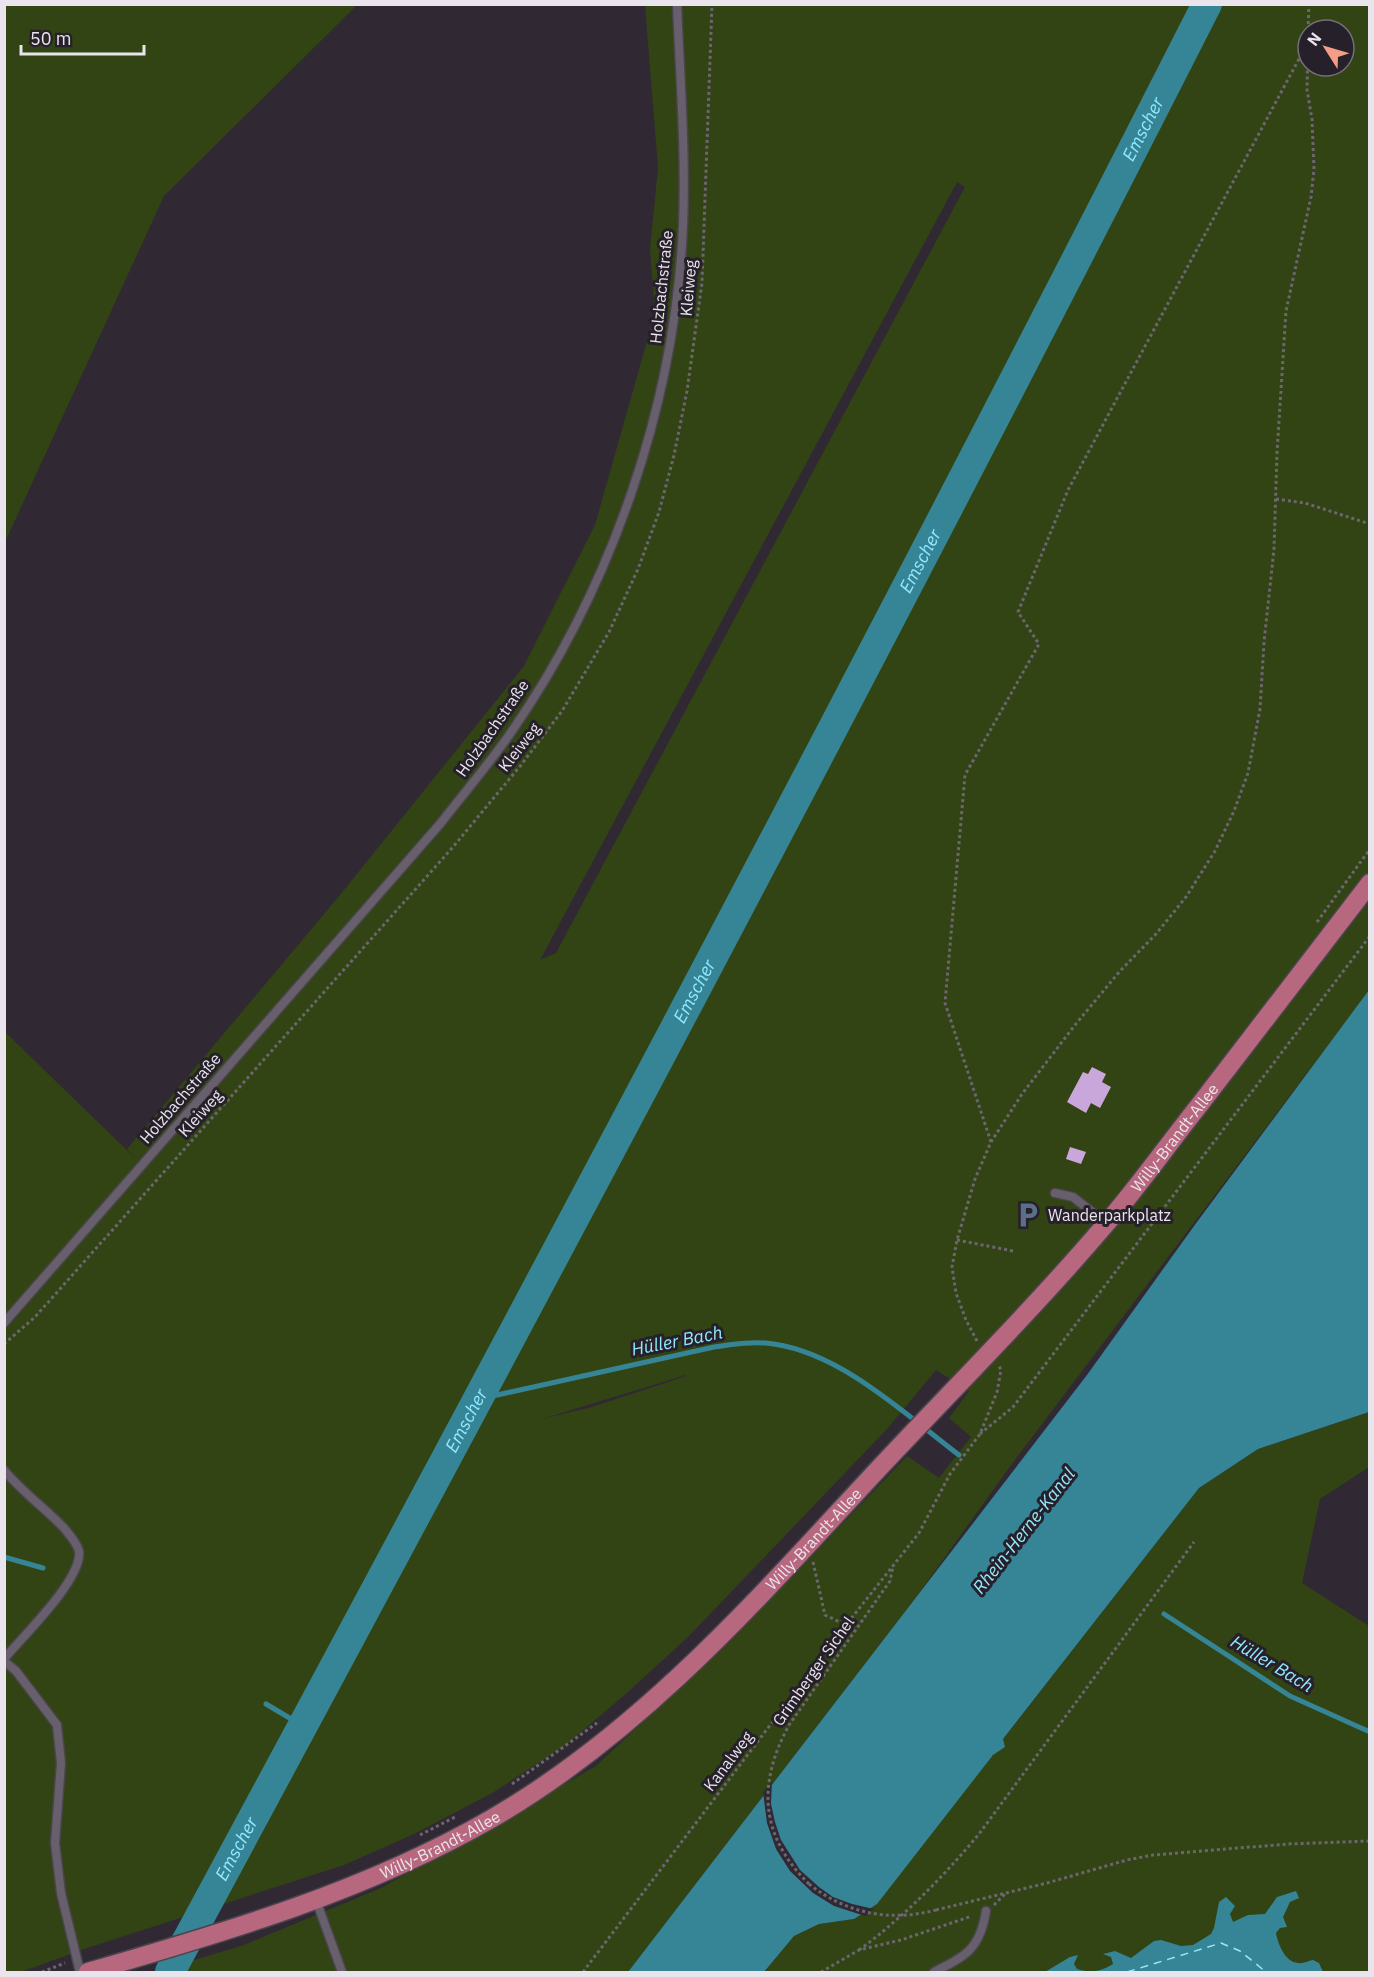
<svg xmlns="http://www.w3.org/2000/svg" width="1374" height="1977" font-family="'IBM Plex Sans',sans-serif">
<rect width="100%" height="100%" fill="#302934"/>
<g fill="#324413" fill-rule="evenodd">
<path d="M5,4L357,5L164,196L5,542Z"/>
<path d="M645,5H1369V991L1011,1465L917,1596L628,1972H154L244,1945L381,1888L596,1766L682,1685L791,1578L907,1456L939,1478L971,1437L949,1418L969,1391L936,1370L887,1429L688,1637L628,1692L567,1744L494,1792L414,1834L344,1865L84,1949L21,1972H5L4,1031L135,1158L127,1149L340,895L524,666L595,525L655,313L650,249L658,168ZM1308,30H1344V66H1308ZM957,182L965,187L556,953L540,960ZM686,1376L592,1407L542,1419L686,1375Z"/>
<path d="M1369,1412V1467L1320,1499L1302,1583L1369,1626V1972H764L794,1936L819,1924L854,1919L993,1755L1005,1747L1003,1739L1199,1488L1258,1449Z"/>
</g>
<g fill="#368597">
<path d="M1369,990V1412L1258,1449L1199,1488L1003,1739L1005,1747L993,1755L877,1904L854,1919L819,1924L794,1936L764,1972H628L1087,1375L1194,1226Z"/>
<path d="M1296,1891L1299,1898L1290,1902L1283,1917L1287,1927L1280,1928L1276,1933C1278,1944 1285,1962 1298,1963C1303,1964 1308,1961 1313,1960L1319,1963L1323,1972H1045L1070,1957L1078,1955L1074,1964L1077,1969C1091,1973 1100,1972 1113,1964L1111,1957L1103,1954L1115,1951L1131,1958L1154,1941L1161,1940L1181,1946L1193,1945L1211,1934L1214,1928L1219,1902L1226,1897L1235,1906L1230,1914L1233,1922L1248,1915L1265,1914L1277,1897Z"/>
</g>
<path fill="#302934" d="M772,1781L771,1804L775,1822L781,1840L800,1870L819,1887L833,1897L852,1904L874,1909L865,1916L834,1906L813,1893L790,1871L776,1849L767,1823L763,1792Z"/>
<g fill="none" stroke-linecap="round" stroke-linejoin="round">
<g stroke="#368597" stroke-width="5">
<path d="M479,1399L714,1347C734,1344 755,1341 774,1344C842,1354 905,1414 959,1455"/>
<path d="M4,1557L43,1568"/>
<path d="M1164,1614L1290,1696L1370,1732"/>
<path d="M266,1704L303,1726"/>
</g>
<path stroke="#368597" stroke-width="30" id="s1" d="M170,1972C522,1320 871,665 1207,4"/>
<path stroke="#92e9ff" stroke-width="1.5" stroke-dasharray="8 6" stroke-linecap="butt" d="M1127,1972L1221,1943L1240,1951L1266,1972"/>
</g>
<g fill="#c9a7db">
<path d="M1092,1067L1106,1074L1102,1082L1111,1087L1100,1108L1091,1103L1086,1113L1067,1102L1083,1072L1088,1074Z"/>
<path d="M1070,1147L1086,1152L1081,1164L1066,1159Z"/>
</g>
<g fill="none" stroke-linecap="round" stroke-linejoin="round">
<g stroke="#4a454d" stroke-width="11">
<g id="lane">
<path d="M1055,1193L1073,1197L1106,1223"/>
<path d="M4,1323L440,824C464,793 490,763 512,731C613,585 675,403 683,226C686,153 680,78 677,4"/>
<path d="M4,1470C22,1492 45,1508 64,1528C69,1534 77,1543 79,1551C83,1579 22,1637 4,1659"/>
<path d="M4,1661L16,1671L57,1725L61,1763L55,1843L61,1893L80,1972"/>
<path d="M316,1900L342,1972"/>
<path d="M934,1972C966,1956 980,1949 986,1911"/>
</g>
</g>
<g stroke="#4a454d" stroke-width="21">
<g id="primary">
<path id="s2" d="M88,1972C226,1932 366,1891 491,1819C640,1733 754,1603 869,1479C948,1394 1030,1313 1105,1225C1139,1186 1169,1143 1201,1103C1257,1030 1314,957 1370,883"/>
</g>
</g>
<g stroke="#6c6670" stroke-width="3" stroke-dasharray="3 3" stroke-linecap="butt">
<path d="M1308,30L1309,4"/>
<path d="M1276,499L1305,503L1370,524"/>
<path d="M1317,922L1370,849"/>
<path d="M991,1142L945,1003L965,775L1039,644L1018,612L1068,490L1308,42"/>
<path d="M957,1240L1013,1251"/>
<path d="M977,1341L966,1320L956,1293L952,1267L957,1240L975,1179L991,1142L1022,1094L1075,1025L1120,971L1156,934L1186,897L1215,851L1234,811L1248,773L1260,709L1264,642L1274,549L1277,453L1286,311L1311,197L1314,169L1312,119L1307,90L1308,37"/>
<path d="M4,1344L35,1317L453,847L521,765L562,711L609,632L638,569L659,512L674,455L687,391L702,283L712,4"/>
<path d="M980,1434L1013,1407L1370,936"/>
<path d="M813,1562L825,1615L846,1625"/>
<path d="M512,1784L597,1723"/>
<path d="M420,1835L457,1816"/>
<path d="M809,1884C760,1836 757,1784 789,1725L890,1581L893,1566"/>
<path d="M994,1905L1006,1893"/>
<path d="M936,1910L1047,1883L1127,1860L1153,1855L1288,1844L1370,1841"/>
<path d="M859,1950C904,1917 943,1877 979,1834L1194,1542"/>
<path d="M42,1972L65,1963"/>
<path d="M583,1972L846,1625L919,1533L950,1474L980,1434L997,1392L1001,1370L999,1366"/>
<path d="M821,1972L859,1950L901,1940L972,1916"/>
</g>
<use href="#lane" stroke="#675f6b" stroke-width="8"/>
<use href="#primary" stroke="#b8687e" stroke-width="18"/>
<path stroke="#6c6670" stroke-width="3" stroke-dasharray="3 3" stroke-linecap="butt" d="M809,1884C847,1914 890,1922 936,1910"/>
</g>
<defs>
<g id="parking-bare" transform="scale(2.07)"><path d="M-3.5-5.5H1a3.5 3.5 0 0 1 0 7H-1V5.5H-3.5ZM-1-3.4V-.6H.8a1.4 1.4 0 0 0 0-2.8Z" fill="#5c6f8a" stroke="#26202a" stroke-width="2.5" paint-order="stroke"/></g>
</defs>
<g fill-rule="evenodd">
<use href="#parking-bare" x="1028" y="1215"/>
</g>
<g text-anchor="middle" stroke-width="6" stroke-linejoin="round" paint-order="stroke">
<g font-size="16" fill="#eae5ec" stroke="#26202a">
<text transform="translate(661 287) rotate(-84)" y="6">Holzbachstraße</text>
<text transform="translate(688 288) rotate(-85)" y="6">Kleiweg</text>
<text transform="translate(492 728) rotate(-55)" y="6">Holzbachstraße</text>
<text transform="translate(519 747) rotate(-52)" y="6">Kleiweg</text>
<text transform="translate(180 1098) rotate(-49)" y="6">Holzbachstraße</text>
<text transform="translate(200 1113) rotate(-48)" y="6">Kleiweg</text>
<text dy="6" stroke="none"><textPath href="#s2" startOffset="1401">Willy-Brandt-Allee</textPath></text>
<text dy="6" stroke="none"><textPath href="#s2" startOffset="861">Willy-Brandt-Allee</textPath></text>
<text transform="translate(813 1671) rotate(-55)" y="6">Grimberger Sichel</text>
<text transform="translate(728 1761) rotate(-53)" y="6">Kanalweg</text>
<text dy="6" stroke="none"><textPath href="#s2" startOffset="375">Willy-Brandt-Allee</textPath></text>
</g>
<g font-size="16" fill="#eae5ec" stroke="#26202a" text-anchor="start">
<text x="1048" y="1221">Wanderparkplatz</text>
</g>
<g font-size="18" font-style="italic" fill="#92e9ff" stroke="#26202a">
<text dy="6" stroke="none"><textPath href="#s1" startOffset="2084">Emscher</textPath></text>
<text dy="6" stroke="none"><textPath href="#s1" startOffset="1598">Emscher</textPath></text>
<text dy="6" stroke="none"><textPath href="#s1" startOffset="1112">Emscher</textPath></text>
<text transform="translate(677 1341) rotate(-11)" y="6">Hüller Bach</text>
<text dy="6" stroke="none"><textPath href="#s1" startOffset="626">Emscher</textPath></text>
<text transform="translate(1024 1531) rotate(-52)" y="6">Rhein-Herne-Kanal</text>
<text transform="translate(1272 1664) rotate(31)" y="6">Hüller Bach</text>
<text dy="6" stroke="none"><textPath href="#s1" startOffset="140">Emscher</textPath></text>
</g>
</g>
<rect width="1374" height="1977" fill="none" stroke="#eae5ec" stroke-width="12"/>
<g transform="translate(1326 48) rotate(307)"><circle r="28" fill="#26202a" stroke="#746f78" stroke-width="1.5"/>
<path d="M0-4.5L10 22L0 15L-10 22Z" fill="#f49e87"/>
<text y="-9" font-size="16" font-weight="bold" text-anchor="middle" fill="#eae5ec">N</text>
</g>
<path d="M21 45v9h123v-9" fill="none" stroke="#eae5ec" stroke-width="3"/>
<text x="30" y="45" font-size="18" fill="#eae5ec" stroke="#26202a" stroke-width="4.5" paint-order="stroke">50 m</text>
</svg>
